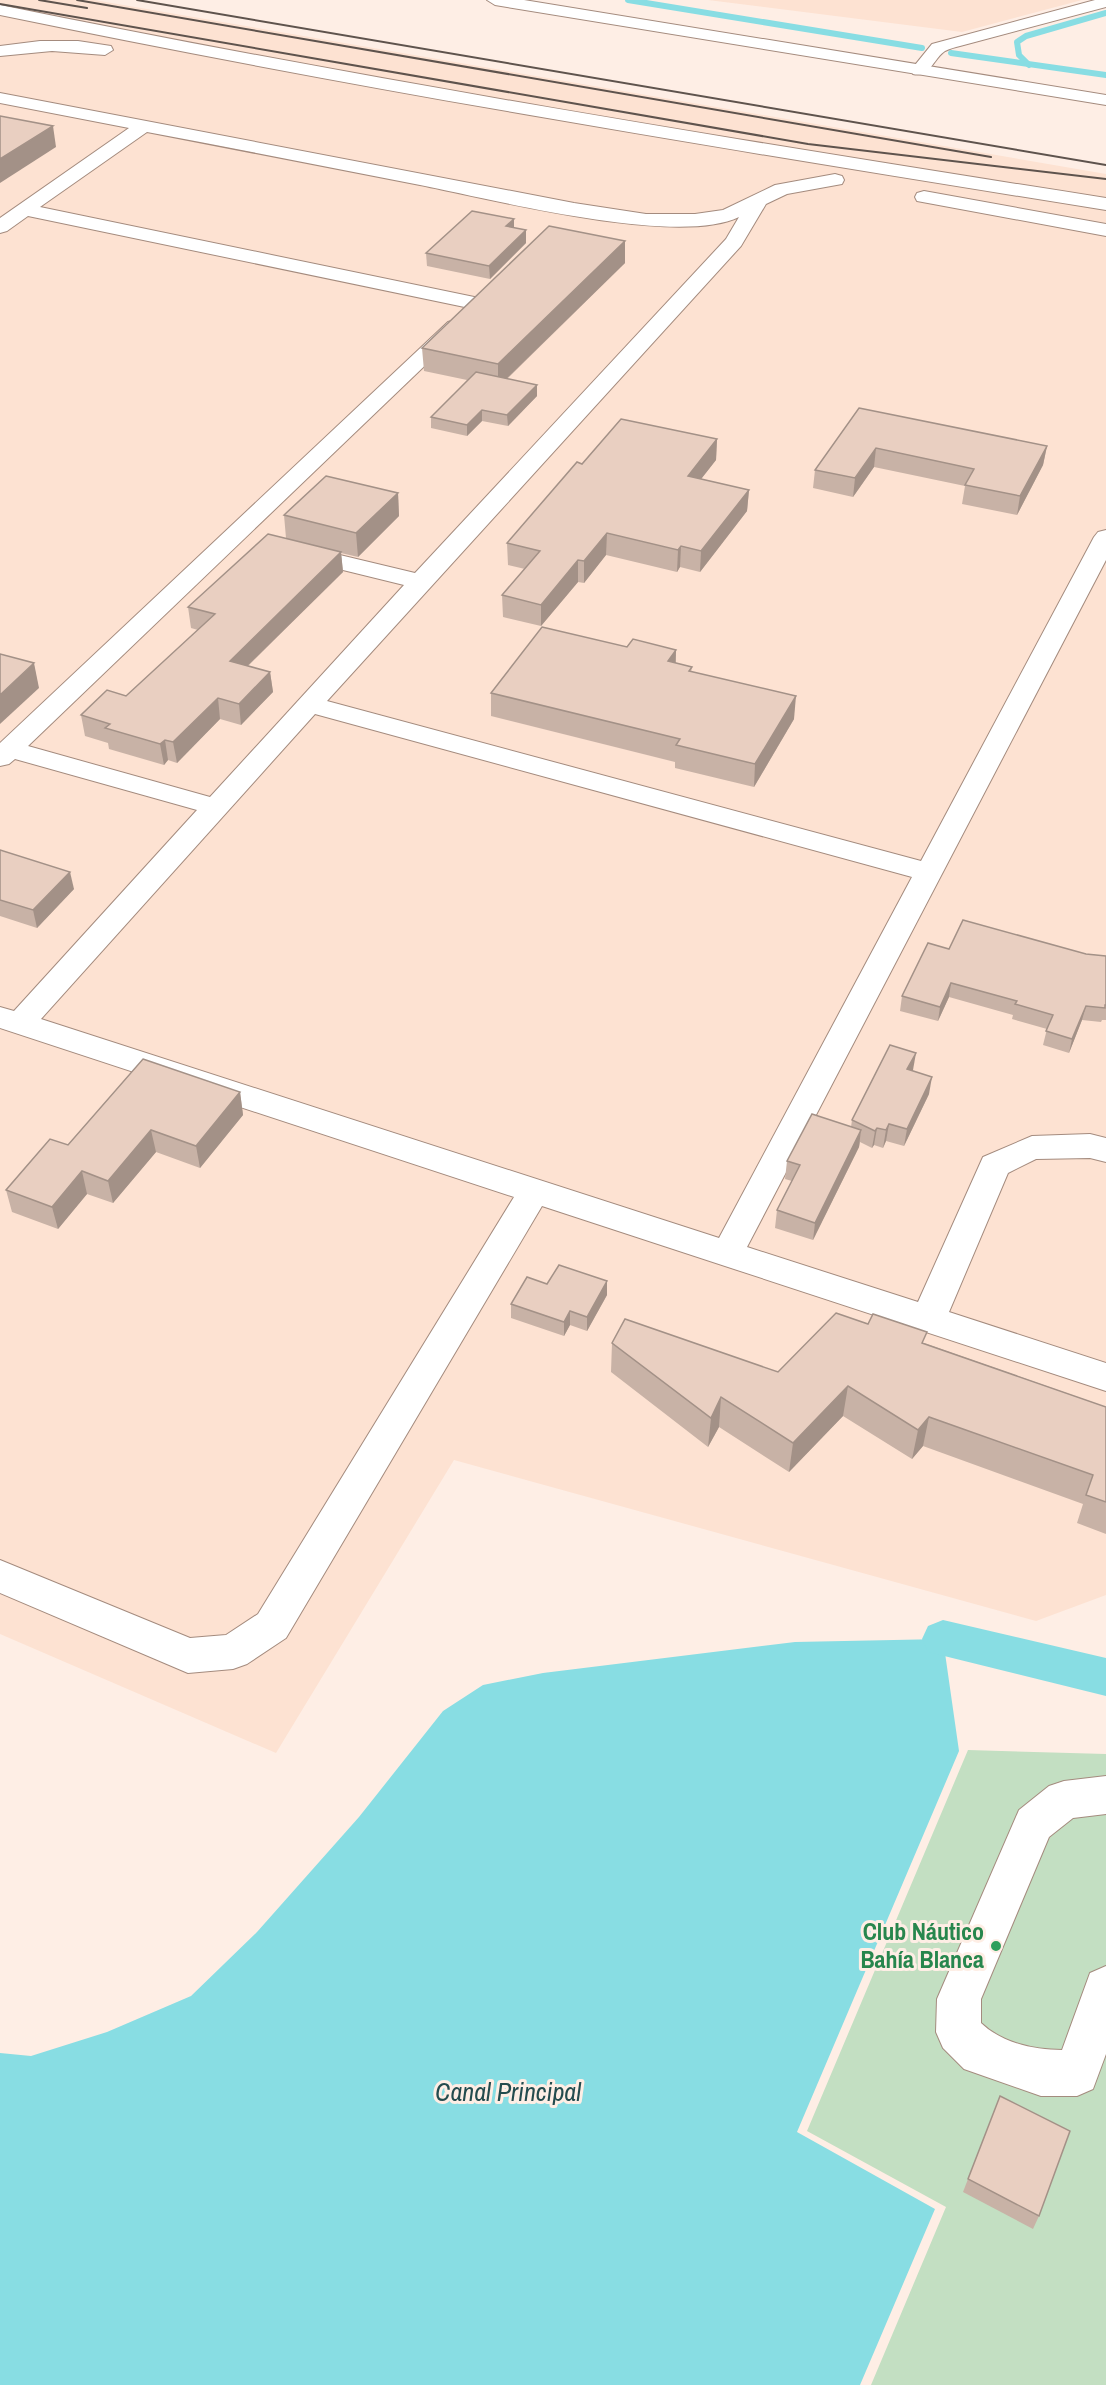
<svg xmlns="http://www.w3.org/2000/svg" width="1106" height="2385" font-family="'Archivo Narrow',sans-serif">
<rect width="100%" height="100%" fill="#feeee5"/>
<g fill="#fde2d2">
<path d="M0,0H94L1106,174V1595L1036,1621L454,1460L276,1753L0,1634Z"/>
<path d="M708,0H1082L962,32Z"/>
</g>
<path fill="#c3dfc2" d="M968,1750L1106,1754V2385H871L946,2207L807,2131Z"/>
<path fill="#88dde3" d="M943,1639L959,1751L797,2132L935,2209L860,2385H0V2053L31,2056L107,2032L191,1996L257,1932L359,1817L443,1711L483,1685L543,1673L795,1642Z"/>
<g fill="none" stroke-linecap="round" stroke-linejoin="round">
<g stroke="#88dde3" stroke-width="6">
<path d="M628,0L922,48"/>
<path d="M951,53L1106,75"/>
<path d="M1029,65L1019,55L1017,42L1026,36L1106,13"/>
</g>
<path fill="#88dde3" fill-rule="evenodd" d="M943,1620L1106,1658V1696L928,1652L922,1639L928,1626Z"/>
<g stroke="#a48b7e" stroke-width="2">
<g id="minor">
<path d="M1095,0H1106V7L960,46C955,47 949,49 945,51C933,59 930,78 913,74L911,70L932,44Z"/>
<path d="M0,5C367,80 736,140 1106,198V210C736,151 367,91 0,15Z"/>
<path d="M40,41H78L111,46L113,50L105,55L52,51L0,56V46Z"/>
<path d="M0,93L574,203L646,214H695L723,210L775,185L835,174L842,176L844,180L842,184L787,194L766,204L741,246L327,701L921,861L1094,537L1098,532L1106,530V560L747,1247L918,1302L983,1157L1032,1136L1090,1134L1106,1138V1162L1090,1158L1036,1159L1008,1173L949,1312L1106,1363V1391L542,1206L286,1638L247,1664L233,1669L188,1673L0,1593V1560L190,1638L226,1635L258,1614L514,1197L0,1028V1007L14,1011L197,810L15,759L9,764L0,766V743L448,322L455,320L462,322L465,326L462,330L28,746L210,797L404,585L290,557L286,552L290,547L298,545L415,573L726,239L739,217C677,247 491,199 420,185C329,167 238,149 147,132L40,207L479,298L486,300L489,304L486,308L479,310L28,216L7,231L0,233V218L129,128L0,103ZM315,714L912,877L719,1238L41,1019Z"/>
<path d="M924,191L1106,224V236L917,201L915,197L917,193Z"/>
<path d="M1106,1776V1814L1073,1818L1049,1837L981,1999V2023C1002,2043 1034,2050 1062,2050L1090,1973L1106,1966V2054L1093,2089L1077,2096H1041L964,2069L943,2048L936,2032L937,1999L1019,1810L1049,1786L1064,1781Z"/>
</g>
</g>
<g stroke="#a48b7e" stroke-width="2">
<path id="major" d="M487,0H524L1106,95V105L495,5Z"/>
</g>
<use href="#minor" fill="#fff" fill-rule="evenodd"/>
<use href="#major" fill="#fff" fill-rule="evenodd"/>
<g stroke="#5e534d" stroke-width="2">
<path d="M39,0L87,8"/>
<path d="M77,0L991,157"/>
<path d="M137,0L1106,165"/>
<path d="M0,4L808,144L1106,179"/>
</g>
</g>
<g fill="#c8b2a6">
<path d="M514,228L526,230V243L490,279L427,266L426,253Z"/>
<path d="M625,241V263L507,379L537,385V396L508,426L482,421L467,436L431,428V417L467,380L424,371L422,348Z"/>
<path d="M859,408L1047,446L1043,465L1017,515L962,504L965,486L874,467L853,497L813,488L815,470Z"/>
<path d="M717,439L716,460L701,479L749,490L747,511L700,572L680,567L677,572L606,555L584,583L578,582L541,626L503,617L502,595L525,569L508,565L507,543L582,464Z"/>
<path d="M398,493L399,516L358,557L341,553L343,572L248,666L270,672L273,692L241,725L220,719L177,763L168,760L164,765L109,749L108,743L85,736L81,715L126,696L198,630L191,628L188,607L286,538L284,515Z"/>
<path d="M676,650V663L692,667L691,672L794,719L754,787L675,768V762L491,716V693Z"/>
<path d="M0,850L74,889L37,928L0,916Z"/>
<path d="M949,949L1086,954L1106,956V1020H1102L1101,1022L1082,1020L1069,1053L1043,1045L1047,1029L1012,1019L1013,1015L949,997L938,1021L900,1011L902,996Z"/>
<path d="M912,1071L929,1094L904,1146L886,1141L883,1148L874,1145L872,1148L860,1142L859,1147L813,1240L775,1228L777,1210L792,1181L785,1179L787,1161L851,1127L852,1120Z"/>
<path d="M240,1092L243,1115L200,1168L156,1152L113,1203L87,1194L58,1229L12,1212L6,1190L68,1145Z"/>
<path d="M607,1281V1295L587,1331L570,1325L564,1336L511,1318V1304L547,1284Z"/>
<path d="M612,1343L778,1372L924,1343L1106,1407V1534L1077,1523L1083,1504L923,1446L912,1459L843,1416L789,1472L719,1427L708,1447L611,1372Z"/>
<path d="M1000,2096L1039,2216L1033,2229L963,2192Z"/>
</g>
<g fill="#a39187">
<path d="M53,126L56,147L0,183V159Z"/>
<path d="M514,219V232L506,226Z"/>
<path d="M526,230V243L490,279L489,266Z"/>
<path d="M625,241V263L498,387V364Z"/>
<path d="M537,385V396L508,426L507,415Z"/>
<path d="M482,410V421L467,436V425Z"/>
<path d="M717,439L716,460L687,497L688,476Z"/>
<path d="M1047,446L1043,465L1017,515L1020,496Z"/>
<path d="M876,448L874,467L853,497L855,478Z"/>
<path d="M749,490L747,511L700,572L701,551Z"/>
<path d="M398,493L399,516L358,557L356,533Z"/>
<path d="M607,533L606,555L584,583V561Z"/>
<path d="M681,546L680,567L677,572L678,550Z"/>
<path d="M341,552L343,572L232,681L230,661Z"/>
<path d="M578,560V582L541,626V605Z"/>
<path d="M676,650L675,673L668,661Z"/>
<path d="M34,663L39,688L0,724V695Z"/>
<path d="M270,672L273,692L241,725L239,704Z"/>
<path d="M796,696L794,719L754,787L755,764Z"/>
<path d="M218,698L220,719L177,763L173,742Z"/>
<path d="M165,740L168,760L164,765L160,744Z"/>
<path d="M70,872L74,889L37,928L33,910Z"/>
<path d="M951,983L949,997L938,1021L940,1007Z"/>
<path d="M1086,1006L1082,1020L1069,1053L1072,1039Z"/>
<path d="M916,1053L913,1070L904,1087L907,1069Z"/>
<path d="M932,1077L929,1094L904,1146L907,1129Z"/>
<path d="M240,1092L243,1115L200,1168L196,1146Z"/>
<path d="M889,1124L886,1141L883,1148L886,1130Z"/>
<path d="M877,1128L874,1145L872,1148L875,1131Z"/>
<path d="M151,1130L156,1152L113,1203L108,1181Z"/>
<path d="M861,1130L859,1147L813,1240L815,1223Z"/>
<path d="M82,1171L87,1194L58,1229L52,1207Z"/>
<path d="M607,1281V1295L587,1331V1317Z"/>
<path d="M570,1311V1325L564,1336V1322Z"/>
<path d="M848,1386L843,1416L789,1472L793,1443Z"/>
<path d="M721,1397L719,1427L708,1447L711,1418Z"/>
<path d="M929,1417L923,1446L912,1459L918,1430Z"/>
</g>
<g fill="#e9cfc1" stroke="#a39187" stroke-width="1.5">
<path d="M0,116L53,126L0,159Z"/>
<path d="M472,211L514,219L506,226L526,230L489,266L426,253Z"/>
<path d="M549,226L625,241L498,364L422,348Z"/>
<path d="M476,372L537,385L507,415L482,410L467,425L431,417Z"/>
<path d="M859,408L1047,446L1020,496L965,485L974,469L876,448L855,478L815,470Z"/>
<path d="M621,419L717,439L688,476L749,490L701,551L681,546L678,550L607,533L584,561L578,560L541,605L502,595L540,551L507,543L577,462L582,464Z"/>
<path d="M326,476L398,493L356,533L284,515Z"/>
<path d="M268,534L341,552L230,661L270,672L239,704L218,698L173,742L165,740L160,744L105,728L110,724L81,715L107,690L126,696L215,614L188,607Z"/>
<path d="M542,627L627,647L633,639L676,650L668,661L692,667L689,671L796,696L755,764L676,745L680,739L491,693Z"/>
<path d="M0,654L34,663L0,695Z"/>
<path d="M0,850L70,872L33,910L0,900Z"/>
<path d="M963,920L1086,954L1106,956V1005H1105V1008L1086,1006L1072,1039L1046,1031L1053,1015L1015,1004L1017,1001L951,983L940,1007L902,996L928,943L949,949Z"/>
<path d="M890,1045L916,1053L907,1069L932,1077L907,1129L889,1124L886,1130L877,1128L875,1131L852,1120Z"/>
<path d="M143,1059L240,1092L196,1146L151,1130L108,1181L82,1171L52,1207L6,1190L50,1139L68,1145Z"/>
<path d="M812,1114L861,1130L815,1223L777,1210L800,1165L787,1161Z"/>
<path d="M559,1265L607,1281L587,1317L570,1311L564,1322L511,1304L527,1277L547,1284Z"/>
<path d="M836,1313L868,1324L873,1314L927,1332L922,1343L1106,1407V1502L1086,1495L1093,1475L929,1417L918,1430L848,1386L793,1443L721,1397L711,1418L612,1343L625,1319L778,1372Z"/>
<path d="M1000,2096L1070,2131L1039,2216L968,2179Z"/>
</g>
<circle fill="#2e9e5b" stroke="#feeee5" stroke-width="2" cx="996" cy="1946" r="6"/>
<g text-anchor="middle" stroke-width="6" stroke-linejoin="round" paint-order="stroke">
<g font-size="24" font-weight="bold" fill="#27864d" stroke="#feeee5" text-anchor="end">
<text x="984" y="1940">Club Náutico<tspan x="984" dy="28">Bahía Blanca</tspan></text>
</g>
<g font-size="26" font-style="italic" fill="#234b4e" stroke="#feeee5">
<text x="508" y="2101">Canal Principal</text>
</g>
</g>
</svg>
